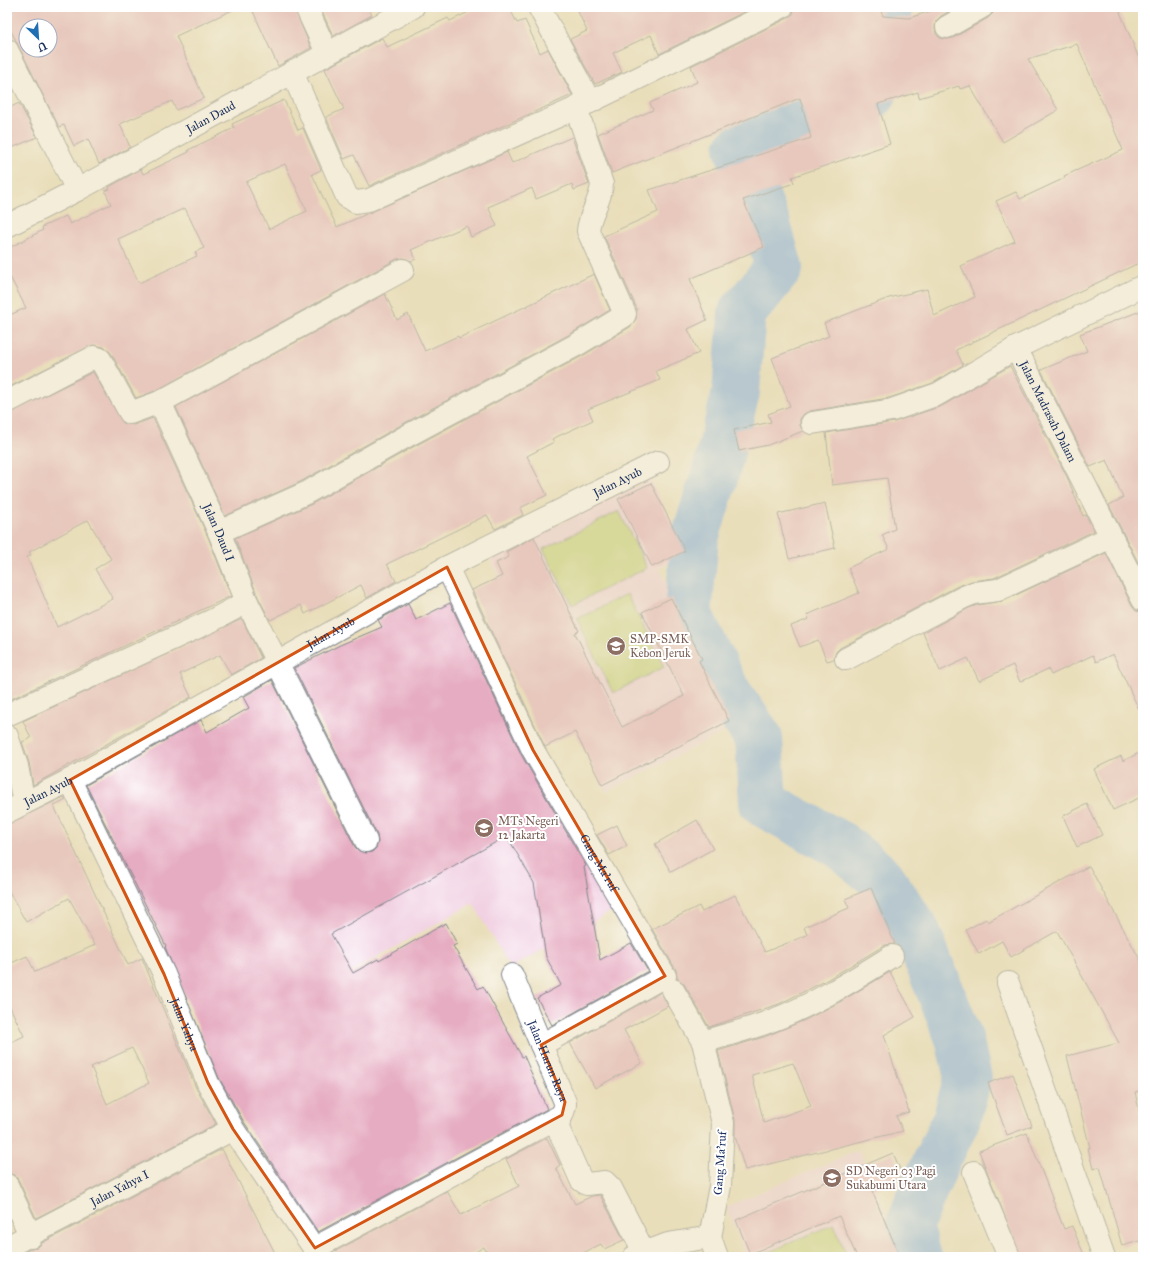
<svg xmlns="http://www.w3.org/2000/svg" width="1150" height="1264" font-family="'IM FELL Great Primer',serif">
<rect width="100%" height="100%" fill="#fff"/>
<filter id="ink" filterUnits="userSpaceOnUse"><feTurbulence type="fractalNoise" baseFrequency=".025" numOctaves="2"/><feDisplacementMap in="SourceGraphic" scale="8" xChannelSelector="R" yChannelSelector="G"/><feConvolveMatrix kernelMatrix="1 2 1 2 8 2 1 2 1" color-interpolation-filters="sRGB"/></filter>
<filter id="wash" filterUnits="userSpaceOnUse"><feTurbulence type="fractalNoise" baseFrequency=".012" numOctaves="4" result="noise"/><feDisplacementMap in="SourceGraphic" scale="16" xChannelSelector="R" yChannelSelector="G"/><feGaussianBlur stdDeviation="0.9" result="paint"/><feColorMatrix in="noise" values="0 0 0 0 0 0 0 0 0 0 0 0 0 0 0 0 0 1.4 0 .05"/><feComposite in="paint" operator="in"/></filter>
<g filter="url(#wash)">
<rect width="100%" height="100%" fill="#e9deba"/>
<g fill="#f1d0e2">
<path d="M650,479L688,553L659,568L738,725L606,792L490,559Z"/>
<path d="M530,754L617,908L510,968L473,903L295,1003L245,913Z"/>
<path d="M859,1150L905,1257H747L726,1207Z"/>
</g>
<g fill="#c2d275" stroke="#6e806a">
<path d="M619,511L647,568L572,605L543,549Z"/>
<path d="M627,594L664,667L613,693L577,619Z"/>
<path d="M834,1224L846,1254L839,1257H757Z"/>
</g>
<g fill="none" stroke-linecap="round" stroke-linejoin="round">
<path stroke="#7bade7" stroke-width="48" d="M890,7L886,16L873,94L850,110L799,125L738,149L767,225L779,268L742,313L736,392L716,471L695,538L688,614L727,692L759,738L763,803L840,845L881,878L917,933L959,1038L968,1078L956,1120L926,1184L909,1227L918,1257"/>
</g>
<g id="blocks">
<g fill="#e6acc1" fill-rule="evenodd">
<path d="M7,7H239L176,36L204,98L176,110L172,101L120,124L130,147L99,164L88,139L74,146L64,125L59,127L7,23ZM26,26H50V50H26Z"/>
<path d="M251,7H294L311,48L278,66Z"/>
<path d="M320,7H368L372,15L333,36Z"/>
<path d="M479,7H509L517,23L525,20L540,53L548,49L572,95L369,186L354,155L344,159L326,117L344,109L325,69L382,38L387,47L448,18L450,21Z"/>
<path d="M576,7H754L659,54L651,35L613,53L622,72L595,84L570,39L587,31Z"/>
<path d="M794,7H879L883,16L909,18L943,7H957L941,16L936,21L935,27L936,34L940,38L947,39L953,38L988,18L993,13L994,7H1118L1138,56L1143,54V261L956,350L963,365L933,383L889,398L810,411L804,414L800,419V425L803,431L768,445L739,451L734,430L771,422L768,414L790,406L772,358L829,336L824,323L889,298L927,289L934,316L975,297L961,266L1015,241L996,201L1016,192L1020,199L1065,178L1064,176L1123,150L1077,44L1028,59L1058,110L1003,142L970,86L960,89L959,86L919,98L918,92L878,104L890,144L792,177L794,183L743,200L764,247L690,279L707,320L688,329L699,353L656,371L660,380L588,409L593,420L552,439L554,442L527,456L547,495L520,508L523,515L495,529L487,515L387,564L396,581L367,598L361,585L305,614L301,605L270,620L258,597L235,538L312,504L413,447L584,355L630,327L636,319L637,309L604,236L658,212L649,190L811,138L800,98L612,173L598,134L653,110L650,103L697,82L691,66L788,18L793,14Z"/>
<path d="M284,100L298,130L303,128L321,170L312,174L337,227L507,152L512,163L572,137L589,184L574,190L572,184L536,199L532,188L488,207L497,226L471,237L467,226L411,250L416,259L411,261L404,258L397,259L155,391L136,398L111,353L104,347L93,345L7,388V316L26,308L7,271V249L43,230L42,227L66,216L70,224L111,204L105,191L110,189L109,187L141,169L143,174L189,152L188,150L234,128L232,124ZM285,164L307,211L269,229L246,182ZM185,208L204,248L195,252L197,256L139,283L118,239Z"/>
<path d="M19,103L37,137L7,150V109Z"/>
<path d="M594,274L610,310L572,333L401,425L300,482L225,516L176,407L385,294L397,320L408,314L425,351L458,336L459,338Z"/>
<path d="M1143,310V572L1109,505L1123,498L1107,460L1090,467L1041,370L1087,351L1080,334Z"/>
<path d="M1010,366L1067,477L1083,516L1086,515L1094,531L994,578L972,581L958,586L840,648L836,652L834,659L827,661L818,640L800,647L791,626L809,619L807,615L859,593L848,568L889,549L882,535L895,529L887,478L832,485L826,433L894,422L942,406Z"/>
<path d="M93,372L123,423L134,425L153,418L208,537L231,596L11,699L7,690V414ZM88,520L111,559L95,569L113,599L57,627L27,557L31,555L29,552Z"/>
<path d="M651,483L685,551L652,567L618,499Z"/>
<path d="M825,503L835,548L789,559L778,514Z"/>
<path d="M534,537L579,631L575,633L622,727L684,696L642,612L671,598L702,659L699,661L729,721L602,785L575,732L545,747L472,590L502,576L496,563L509,557L506,552Z"/>
<path d="M1106,553L1132,606L1136,611L1143,612V718L1113,654L1096,662L1093,655L1051,675L1048,669L1020,682L1013,665L979,681L968,658L940,671L923,633L969,608L977,605L1003,601Z"/>
<path d="M450,603L522,756L586,866L584,867L600,960L631,943L648,971L552,1025L537,998L561,985L546,957L534,883L507,836L331,934L353,973L378,959L379,961L446,923L457,944L453,946L478,989L483,986L522,1057L524,1056L547,1109L318,1232L244,1122L219,1078L165,947L166,946L86,785L201,720L207,732L249,708L243,697L272,680L355,847L359,851L365,853L372,852L376,848L378,842L377,835L294,668L340,645L382,627L378,620L408,604L416,620Z"/>
<path d="M242,619L261,658L231,675L220,655L180,674L191,697L33,785L29,762L22,742L31,738L23,721Z"/>
<path d="M1143,751V796L1113,810L1094,769L1121,756L1123,761Z"/>
<path d="M64,797L66,800L54,806L128,965L142,958L196,1088L216,1124L36,1218L18,1179L14,1175L7,1173V1044L24,1036L7,1001V965L27,956L35,972L95,945L69,898L26,922L7,888V824ZM132,1048L149,1083L107,1104L91,1067Z"/>
<path d="M1087,804L1102,835L1077,847L1063,816Z"/>
<path d="M697,820L713,849L671,872L655,844Z"/>
<path d="M617,825L627,846L609,855L597,835Z"/>
<path d="M1089,866L1143,965V1090L1135,1092L1143,1128V1240L1122,1246L1100,1167L1093,1169L1088,1148H1090L1067,1056L1119,1043L1057,931L1011,957L1002,941L979,954L966,930L986,919L988,922Z"/>
<path d="M871,888L895,944L885,945L825,981L779,1004L709,1027L684,984L677,978L676,970L652,929L699,906L702,912L735,895L765,952L807,935L804,927L849,908L845,899Z"/>
<path d="M890,972L915,1017L884,1035L909,1112L896,1116L903,1131L745,1170L735,1136V1120L718,1051L764,1037L805,1020L838,1003ZM793,1063L811,1106L764,1123L752,1075Z"/>
<path d="M661,992L668,1006L624,1030L642,1063L595,1088L570,1043Z"/>
<path d="M1013,1074L1032,1126L1007,1135L988,1083Z"/>
<path d="M1027,1133L1064,1229L1072,1226L1085,1257H1021L979,1151Z"/>
<path d="M547,1138L560,1165L556,1168L575,1204L592,1196L600,1195L624,1240L604,1249L601,1244L575,1257H489L484,1247L467,1257H332V1253L447,1191L461,1215L519,1186L506,1159Z"/>
<path d="M222,1149L277,1257H15L29,1249L37,1248L42,1243Z"/>
<path d="M893,1153L903,1176L872,1191L900,1257H857L839,1216L750,1254L736,1220Z"/>
</g>
</g>
</g>
<g filter="url(#ink)">
<use href="#blocks" fill-opacity="0" stroke="#82868c" stroke-width="1"/>
<g fill="none" stroke-linecap="round" stroke-linejoin="round">
<g stroke="#82868c" stroke-width="24">
<g id="minor">
<path d="M306,7L327,53"/>
<path d="M539,7L590,102"/>
<path d="M947,27L982,7"/>
<path d="M7,50L77,190"/>
<path d="M292,72L347,197L356,202L369,200L590,102L782,7"/>
<path id="s1" d="M7,226L77,190L413,7"/>
<path id="s2" d="M1016,348L1143,600"/>
<path id="s3" d="M7,402L94,357L100,359L130,413L160,402L219,532L247,602L366,841"/>
<path d="M160,402L403,270"/>
<path d="M812,423L892,410L938,394L1016,348L1143,286"/>
<path d="M219,532L306,493L407,436L578,344L624,316L625,314L588,231C589,214 601,201 602,184L576,108"/>
<path id="s4" d="M447,567L533,750L665,976L541,1045"/>
<path d="M846,659L964,597L974,593L998,590L1111,537"/>
<path d="M11,713L211,621L247,602"/>
<path d="M7,736L17,766L24,803"/>
<path id="s5" d="M70,780L164,974L208,1083L233,1129L320,1257"/>
<path id="s6" d="M7,812L70,780L447,567L658,462"/>
<path id="s7" d="M512,975L565,1102C566,1112 558,1118 558,1128L581,1180L587,1184L605,1182L611,1188L644,1252"/>
<path d="M1008,983L1104,1257"/>
<path d="M673,990L703,1042L723,1123L720,1186L710,1237"/>
<path d="M703,1042C725,1035 747,1030 768,1022C812,1006 852,981 892,956"/>
<path d="M974,1172L1009,1257"/>
<path d="M7,1185L31,1237"/>
<path id="s8" d="M7,1247L233,1129"/>
<path d="M315,1248L562,1115"/>
<path d="M634,1257L668,1244L710,1237L717,1257"/>
</g>
</g>
<use href="#minor" stroke="#fff" stroke-width="22"/>
</g>
</g>
<path d="M0 0H1150V1264H0ZM447,567L533,750L665,976L541,1045L565,1102L562,1115L315,1248L233,1129L208,1083L164,974L70,780Z" fill="#e9deba" fill-opacity=".55" fill-rule="evenodd"/>
<path fill="none" stroke="#d45514" stroke-width="3" stroke-linejoin="round" d="M447,567L533,750L665,976L541,1045L565,1102L562,1115L315,1248L233,1129L208,1083L164,974L70,780Z"/>
<defs>
<g id="school-disc" transform="scale(1)"><circle r="9.5" fill="#8d6e63" stroke="#fff"/><path d="M0-5L7-2L0 1L-7-2ZM-4 1L0 2.5L4 1V4Q0 6-4 4Z" fill="#fff"/></g>
</defs>
<g fill-rule="evenodd">
<use href="#school-disc" x="616" y="646"/>
<use href="#school-disc" x="484" y="828"/>
<use href="#school-disc" x="832" y="1178"/>
</g>
<g text-anchor="middle" stroke-width="4" stroke-linejoin="round" paint-order="stroke">
<g font-size="12" fill="#1b2f5e" stroke="#fff">
<text dy="4" stroke="none"><textPath href="#s1" startOffset="231">Jalan Daud</textPath></text>
<text dy="4" stroke="none"><textPath href="#s2" startOffset="71">Jalan Madrasah Dalam</textPath></text>
<text dy="4" stroke="none"><textPath href="#s6" startOffset="694">Jalan Ayub</textPath></text>
<text dy="4" stroke="none"><textPath href="#s3" startOffset="341">Jalan Daud I</textPath></text>
<text dy="4" stroke="none"><textPath href="#s6" startOffset="370">Jalan Ayub</textPath></text>
<text dy="4" stroke="none"><textPath href="#s6" startOffset="46">Jalan Ayub</textPath></text>
<text dy="4" stroke="none"><textPath href="#s4" startOffset="333">Gang Ma'ruf</textPath></text>
<text dy="4" stroke="none"><textPath href="#s5" startOffset="270">Jalan Yahya</textPath></text>
<text dy="4" stroke="none"><textPath href="#s7" startOffset="93">Jalan Harun Raya</textPath></text>
<text transform="translate(720 1163) rotate(-86)" y="4">Gang Ma'ruf</text>
<text dy="4" stroke="none"><textPath href="#s8" startOffset="127">Jalan Yahya I</textPath></text>
</g>
<g font-size="12" fill="#785e54" stroke="#fff" text-anchor="start">
<text x="630" y="643">SMP-SMK<tspan x="630" dy="14">Kebon Jeruk</tspan></text>
<text x="498" y="825">MTs Negeri<tspan x="498" dy="14">12 Jakarta</tspan></text>
<text x="846" y="1175">SD Negeri 03 Pagi<tspan x="846" dy="14">Sukabumi Utara</tspan></text>
</g>
</g>
<rect width="1150" height="1264" fill="none" stroke="#fff" stroke-width="24"/>
<g transform="translate(38 38) rotate(155)"><circle r="19" fill="#ffffff" stroke="#a4acbf"/>
<path d="M0-3L7 15L0 10L-7 15Z" fill="#1f6fb2"/>
<text y="-6" font-size="11" font-weight="bold" text-anchor="middle" fill="#1b2f5e">U</text>
</g>
</svg>
